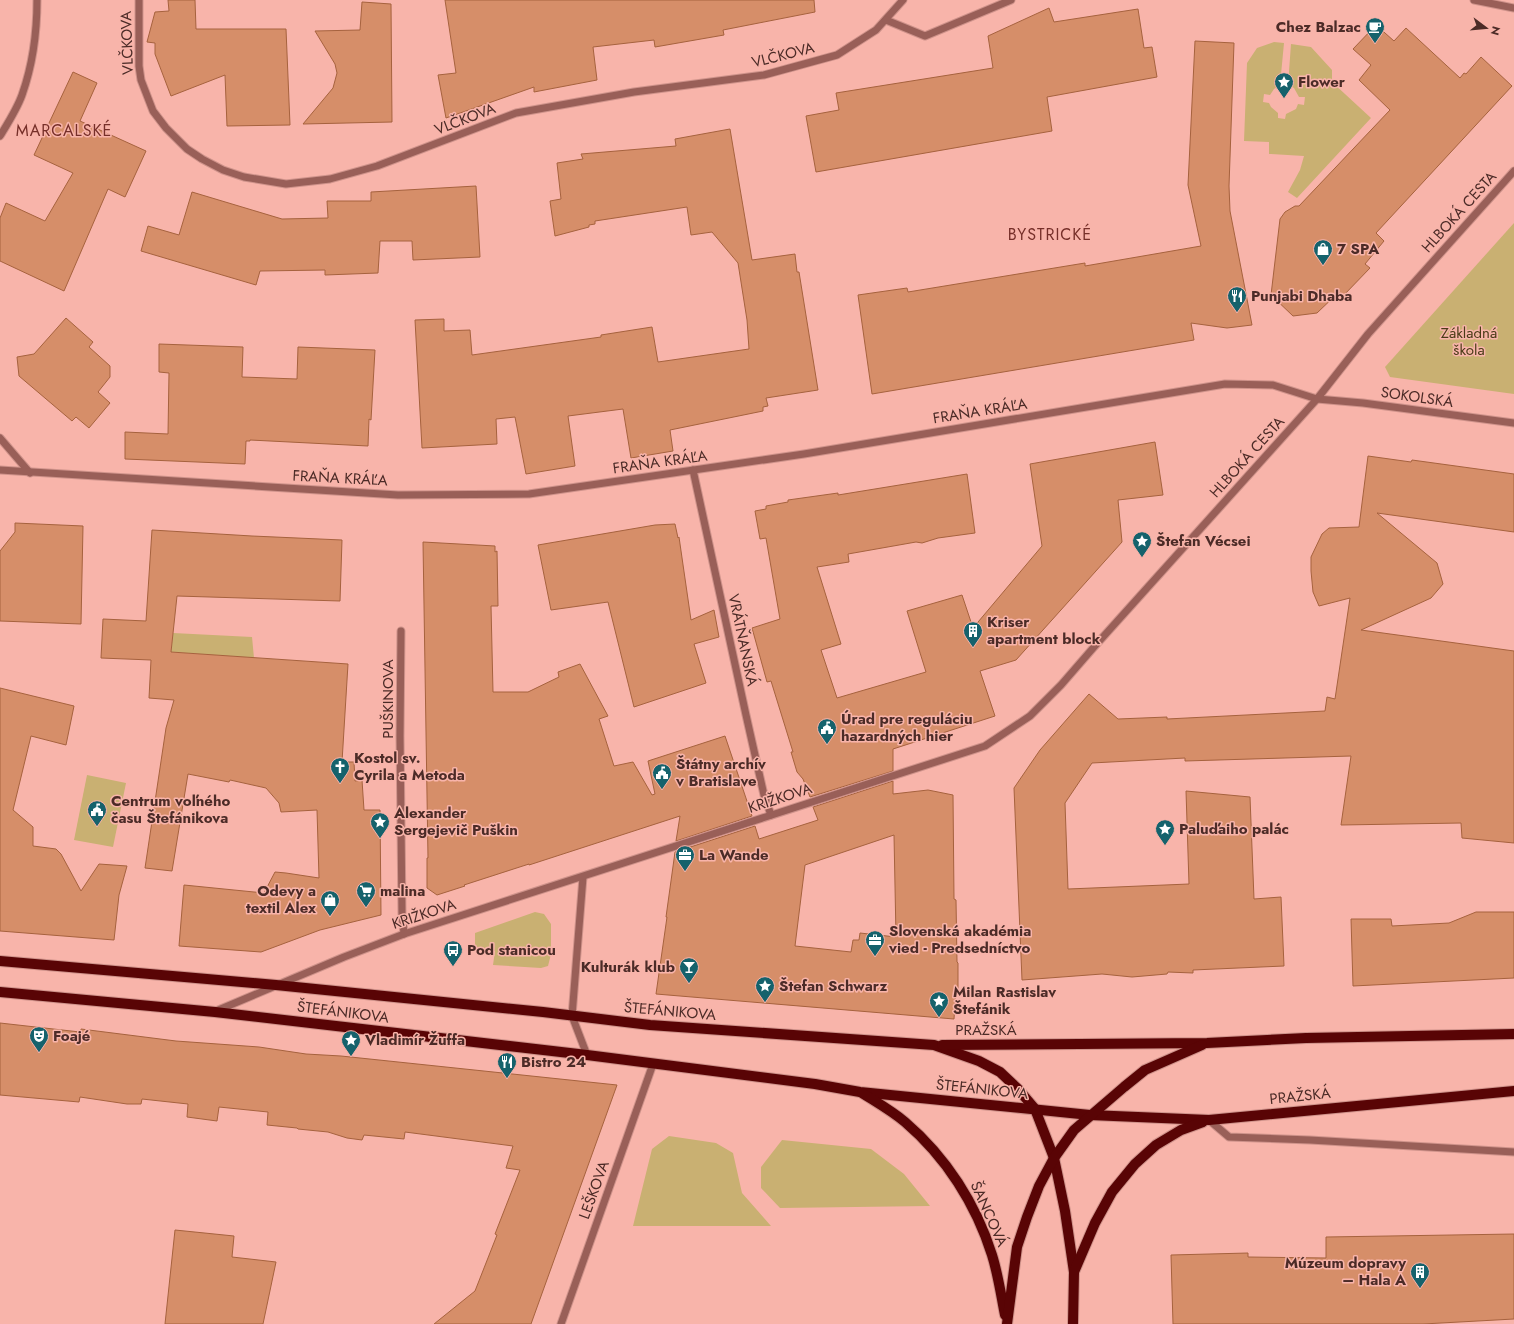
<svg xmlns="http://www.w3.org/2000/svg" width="1514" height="1324" font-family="Jost,sans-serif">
<rect width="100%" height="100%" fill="#f8b4aa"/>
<g fill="#c9b072">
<path d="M1274,42L1284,43L1280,85L1274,89L1270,95L1264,94L1263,102L1269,103L1271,107L1278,113V118L1285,119L1286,114L1296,109L1298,104L1304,105L1305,97H1299L1294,88L1288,85L1291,44L1311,47L1332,70V82L1371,118L1297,198L1288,192L1300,170L1304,156L1271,154H1269V142L1244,141L1247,63L1257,48Z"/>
<path d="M1514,223V394L1390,377L1385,367Z"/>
<path d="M173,633L252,637L254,658L171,652Z"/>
<path d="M87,775L126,783L113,847L74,840Z"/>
<path d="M535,912L544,914L551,924V954L548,966L541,968L493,965L495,951H475V933Z"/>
<path d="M669,1136L716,1143L733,1153L742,1193L771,1226H633L652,1149Z"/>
<path d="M782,1140L871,1149L904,1174L930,1206L780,1208L761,1188V1167Z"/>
</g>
<g fill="#d68e69" stroke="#a6623e" fill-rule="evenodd">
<path d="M168,0H195L196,29H286L290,125L227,126L225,75L171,96L155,54V43L147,42L155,12L169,11Z"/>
<path d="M445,0H814L815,12L723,30L724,35L655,47L654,40L593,47L597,80L534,92V87L446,118L438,75L456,73Z"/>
<path d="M362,2L391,4L392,122L303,124L333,88L337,73L335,64L315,31L360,30Z"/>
<path d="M1049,8L1054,22L1138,9L1144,48L1152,47L1157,77L1047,97L1052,131L816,172L806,116L839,110L836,93L993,68L988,36Z"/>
<path d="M1376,25L1394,41L1406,28L1460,78L1464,73L1466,74L1481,57L1512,86L1376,233L1384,241L1365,264L1370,268L1343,296L1339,292L1317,313L1293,316L1271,295L1280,219L1285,212L1295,206H1299L1390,110L1359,80L1371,65L1353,49Z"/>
<path d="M1195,41L1234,43L1229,186L1230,211L1252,325L1227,328L1191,323L1194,340L872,394L858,295L907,288L908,292L1085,263V266L1201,246L1188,185Z"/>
<path d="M73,72L97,83L80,121L146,151L125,197L108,189L64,291L0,261V218L6,203L45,221L73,173L34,155Z"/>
<path d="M730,129L752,260L795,254L797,272H799L818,390L766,398L768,406L763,407V411L670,430L673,451L631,458L623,409L568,416L575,466L526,474L515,417L496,419L497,444L422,448L415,320L444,319V331L470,330L472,355L601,337V335L652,327L658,362L749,349L747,320L738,263L712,232L691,235L687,207L595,221V224L589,225V227L555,236L550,201L561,199L557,163L583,159L581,154L676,146L675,139Z"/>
<path d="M476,186L480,257L413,260L412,241H380L378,273L325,275V270L260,271L256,285L141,251L148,226L179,235L192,192L282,219L328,218L327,201H371V192Z"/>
<path d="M66,318L93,342L89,347L110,366V377L98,392L110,403L89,428L76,417L72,421L19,376L17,357L34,354Z"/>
<path d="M159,344L243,347L242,377L297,379L298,347L375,350L371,420L369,419L368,446L250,440V441H246L245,464L125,459V432L168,434L169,373L159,372Z"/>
<path d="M1155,442L1163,495L1118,500L1122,542L1016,660L980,671L995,716L893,749V771L810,797L803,779L797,772L791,752H793L771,681L767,682L752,628L780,619L766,538L760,539L755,511L766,509V506L788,502V500L838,493V495L967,474L975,533L938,538L922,543L916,542L848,554L849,562L817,567L841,644L821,650L837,698L926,672L907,611L962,595L973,628L1042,546L1030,464Z"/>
<path d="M1368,456L1411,462L1412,460L1514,474V532L1377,513L1437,563L1443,584L1431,598L1361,630L1514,651V843L1462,838L1461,823L1341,825L1351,756L1185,761V758L1092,763L1065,803L1068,889L1189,884L1186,791L1250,797L1254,899L1281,897L1284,966L1193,970V973L1168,972L1167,974L1132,977L1102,974L1022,980L1014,788L1040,750L1089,694L1118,719L1167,717V719L1325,711L1327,697L1335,699L1350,598L1319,606L1313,592L1311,571V557L1322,534L1329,528L1359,527Z"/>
<path d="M15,523L83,526L81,624L0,621V551L15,532Z"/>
<path d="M675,524L678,538L679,537L691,620L714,610L719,637L694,644L706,683L634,707L608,602L551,610L538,545L655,525Z"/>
<path d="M152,530L252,536L342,540L340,601L177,596L171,652L348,664L342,762H354L355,781L362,780L364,810H380L381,915L320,930L261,952L179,946L184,885L264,893L275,872L286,873L319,878L317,810L281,812L279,803L266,788L230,780L229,782L188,774L172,871L145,868L166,728L174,700L149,698L151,660L101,658L103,619L146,621Z"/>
<path d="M423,542L495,546V552L497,551L498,606H491L493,692H528L559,677L558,672L580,664L608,716L599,719L614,766L633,762L652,795L655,794L648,761L725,736L752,816L676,841L680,816L529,865V864L464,885L465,886L437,895L427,888V858H428Z"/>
<path d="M0,688L74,706L66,745L31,736L13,810L33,827V846L56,849L61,854L81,891L99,864L127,866L119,895L114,940L0,931Z"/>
<path d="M893,781V794L928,790L953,795L954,899L956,900L957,962L958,963V989H956L954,1019L656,994L667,917H666L675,852L755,826L759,839L818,820L813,807ZM894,835L896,937L860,933L859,940H853L851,952L795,946L805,865Z"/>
<path d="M1476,912H1514V978L1353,986L1351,919H1391L1392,926L1449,923Z"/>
<path d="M0,1023L80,1032L81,1029L176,1041L259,1047L306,1054L341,1056L617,1085L531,1324H434L475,1291L497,1235L495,1234L520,1170L506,1168L513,1146L405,1132L404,1139L364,1135L362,1140L347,1138L328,1132L298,1129L297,1128L267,1125L268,1112L219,1107L217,1121L187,1117L188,1104L142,1099L141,1104H127L80,1097L79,1102L0,1095Z"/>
<path d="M175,1230L234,1236L232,1257L276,1262L263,1324H165Z"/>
<path d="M1514,1234V1319L1423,1324H1173L1171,1255L1248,1253V1257L1326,1258V1237Z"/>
</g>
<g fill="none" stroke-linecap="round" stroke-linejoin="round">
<g stroke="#cf938b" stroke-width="9">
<g id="minor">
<path d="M139,0V66L141,80L153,111L166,128L187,149L202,159L223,170L244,177L286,184L330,179L377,166L516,113L634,92L764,75L837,55L876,30L903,0"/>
<path d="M1474,0L1514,8"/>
<path d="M886,20L925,36L1011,0"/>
<path d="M0,136C8,123 17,109 22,95C33,64 37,33 37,0"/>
<path d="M0,438L30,473"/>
<path d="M0,470L398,495L529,494L804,454L1225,384L1273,385L1317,399L1363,403L1514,423"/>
<path d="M693,470L746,715L764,795L771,815"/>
<path d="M401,631L400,736L402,913L404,934"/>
<path d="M583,877L572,1016L587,1055"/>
<path d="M216,1011L344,957L404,934L985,746L1030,716L1061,685L1094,647L1317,399L1368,334L1514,171"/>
<path d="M1209,1120L1229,1137L1310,1140L1514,1152"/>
<path d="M561,1324L653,1064"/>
</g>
</g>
<g stroke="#cf938b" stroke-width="12">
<g id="major">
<path d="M0,961L276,985L543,1012L650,1025L934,1045L979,1061L1000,1072L1018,1089L1035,1109L1054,1158L1065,1211L1074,1272"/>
<path d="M0,992L215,1012L587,1055L815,1084L860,1092L1090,1115L1209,1120L1514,1091"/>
<path d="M942,1045L1207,1043L1306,1038L1514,1034"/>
<path d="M862,1093C876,1102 892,1111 905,1122C946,1157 976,1204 992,1255C998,1274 1001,1295 1005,1315"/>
<path d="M1007,1324L1017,1247L1027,1217L1039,1186L1054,1158L1074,1130L1124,1087L1145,1070L1202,1045"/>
<path d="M1073,1324L1074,1272L1095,1223L1112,1192L1135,1164L1156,1145L1181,1130L1203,1122"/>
</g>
</g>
<use href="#minor" stroke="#995f58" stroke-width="7"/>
<use href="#major" stroke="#590405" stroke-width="10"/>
</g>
<defs>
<g id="cafe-pin" transform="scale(1)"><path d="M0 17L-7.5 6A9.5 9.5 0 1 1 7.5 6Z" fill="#15626c" stroke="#f8b4aa"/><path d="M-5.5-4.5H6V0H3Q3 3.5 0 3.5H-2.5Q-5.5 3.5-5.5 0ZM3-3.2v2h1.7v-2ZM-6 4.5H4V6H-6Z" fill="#fff"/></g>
<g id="sight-pin" transform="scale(1)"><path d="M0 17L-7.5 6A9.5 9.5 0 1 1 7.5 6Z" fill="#15626c" stroke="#f8b4aa"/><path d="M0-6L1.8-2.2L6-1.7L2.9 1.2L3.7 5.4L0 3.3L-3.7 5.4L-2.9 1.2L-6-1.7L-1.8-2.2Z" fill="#fff"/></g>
<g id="shop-pin" transform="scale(1)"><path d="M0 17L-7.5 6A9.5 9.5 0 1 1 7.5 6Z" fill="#15626c" stroke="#f8b4aa"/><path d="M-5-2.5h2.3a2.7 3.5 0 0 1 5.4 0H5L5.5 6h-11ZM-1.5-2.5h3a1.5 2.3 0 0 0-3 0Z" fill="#fff"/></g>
<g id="restaurant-pin" transform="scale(1)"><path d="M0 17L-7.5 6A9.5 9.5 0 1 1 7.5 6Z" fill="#15626c" stroke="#f8b4aa"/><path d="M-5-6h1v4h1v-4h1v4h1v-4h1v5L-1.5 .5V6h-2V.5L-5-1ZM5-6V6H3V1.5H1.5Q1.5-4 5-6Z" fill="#fff"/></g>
<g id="building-pin" transform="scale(1)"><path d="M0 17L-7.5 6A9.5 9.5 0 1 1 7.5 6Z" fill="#15626c" stroke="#f8b4aa"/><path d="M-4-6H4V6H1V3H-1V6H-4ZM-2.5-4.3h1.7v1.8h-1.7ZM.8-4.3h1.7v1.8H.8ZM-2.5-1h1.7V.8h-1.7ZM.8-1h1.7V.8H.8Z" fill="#fff"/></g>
<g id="civic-pin" transform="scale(1)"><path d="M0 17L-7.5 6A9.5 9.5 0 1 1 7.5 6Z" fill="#15626c" stroke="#f8b4aa"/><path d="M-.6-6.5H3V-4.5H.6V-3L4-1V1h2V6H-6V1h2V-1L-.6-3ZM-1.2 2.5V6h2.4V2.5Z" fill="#fff"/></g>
<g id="church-pin" transform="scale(1)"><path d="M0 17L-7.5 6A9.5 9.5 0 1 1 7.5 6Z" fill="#15626c" stroke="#f8b4aa"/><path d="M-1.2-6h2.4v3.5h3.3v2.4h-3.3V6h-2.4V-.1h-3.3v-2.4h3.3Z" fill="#fff"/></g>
<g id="office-pin" transform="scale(1)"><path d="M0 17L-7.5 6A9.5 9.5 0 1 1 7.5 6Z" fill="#15626c" stroke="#f8b4aa"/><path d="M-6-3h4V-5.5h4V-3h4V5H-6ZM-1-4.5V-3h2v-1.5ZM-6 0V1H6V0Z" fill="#fff"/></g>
<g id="supermarket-pin" transform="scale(1)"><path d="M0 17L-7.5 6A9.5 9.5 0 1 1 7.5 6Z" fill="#15626c" stroke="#f8b4aa"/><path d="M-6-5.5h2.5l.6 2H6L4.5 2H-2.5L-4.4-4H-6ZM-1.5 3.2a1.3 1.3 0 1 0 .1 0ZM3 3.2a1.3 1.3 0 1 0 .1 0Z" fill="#fff"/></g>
<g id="bus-pin" transform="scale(1)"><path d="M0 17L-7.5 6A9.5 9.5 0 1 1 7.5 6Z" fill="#15626c" stroke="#f8b4aa"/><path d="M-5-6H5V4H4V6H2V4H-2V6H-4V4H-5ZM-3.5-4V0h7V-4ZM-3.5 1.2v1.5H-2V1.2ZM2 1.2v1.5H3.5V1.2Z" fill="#fff"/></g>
<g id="bar-pin" transform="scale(1)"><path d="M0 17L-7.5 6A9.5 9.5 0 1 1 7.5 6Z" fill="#15626c" stroke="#f8b4aa"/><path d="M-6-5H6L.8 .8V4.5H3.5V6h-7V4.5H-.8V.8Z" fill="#fff"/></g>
<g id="theatre-pin" transform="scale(1)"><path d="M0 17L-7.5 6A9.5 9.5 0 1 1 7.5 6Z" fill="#15626c" stroke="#f8b4aa"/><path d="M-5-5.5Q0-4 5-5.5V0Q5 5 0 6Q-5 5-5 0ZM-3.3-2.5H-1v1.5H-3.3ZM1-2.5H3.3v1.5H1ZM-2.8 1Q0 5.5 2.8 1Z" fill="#fff"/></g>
</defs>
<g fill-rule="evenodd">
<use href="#cafe-pin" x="1375" y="27"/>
<use href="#sight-pin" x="1284" y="82"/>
<use href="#shop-pin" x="1323" y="249"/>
<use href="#restaurant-pin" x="1237" y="296"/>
<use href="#sight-pin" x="1142" y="541"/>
<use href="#building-pin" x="973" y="631"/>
<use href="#civic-pin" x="827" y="728"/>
<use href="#church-pin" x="340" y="767"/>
<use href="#civic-pin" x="662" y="773"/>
<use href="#civic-pin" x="97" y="810"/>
<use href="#sight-pin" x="380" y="822"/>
<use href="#sight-pin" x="1165" y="829"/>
<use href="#office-pin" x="685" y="855"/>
<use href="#supermarket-pin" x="366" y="891"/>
<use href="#shop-pin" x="330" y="900"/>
<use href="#office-pin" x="875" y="940"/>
<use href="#bus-pin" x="453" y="950"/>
<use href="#bar-pin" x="689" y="967"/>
<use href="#sight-pin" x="765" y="986"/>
<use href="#sight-pin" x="939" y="1001"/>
<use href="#theatre-pin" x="39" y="1036"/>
<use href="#sight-pin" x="351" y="1040"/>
<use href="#restaurant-pin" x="507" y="1062"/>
<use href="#building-pin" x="1420" y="1272"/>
</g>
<g text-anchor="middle" stroke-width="3" stroke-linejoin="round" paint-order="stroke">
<g font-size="15" font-weight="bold" fill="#4c2b27" stroke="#f8b4aa" text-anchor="start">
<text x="1361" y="32" text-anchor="end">Chez Balzac</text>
<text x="1298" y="87">Flower</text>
<text x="1337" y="254">7 SPA</text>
<text x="1251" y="301">Punjabi Dhaba</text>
<text x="1156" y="546">Štefan Vécsei</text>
<text x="987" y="627">Kriser<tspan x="987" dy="17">apartment block</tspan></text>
<text x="841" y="724">Úrad pre reguláciu<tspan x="841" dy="17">hazardných hier</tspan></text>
<text x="354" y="763">Kostol sv.<tspan x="354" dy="17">Cyrila a Metoda</tspan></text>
<text x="676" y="769">Štátny archív<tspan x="676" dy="17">v Bratislave</tspan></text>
<text x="111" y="806">Centrum voľného<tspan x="111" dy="17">času Štefánikova</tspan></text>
<text x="394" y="818">Alexander<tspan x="394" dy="17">Sergejevič Puškin</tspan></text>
<text x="1179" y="834">Paluďaiho palác</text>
<text x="699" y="860">La Wande</text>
<text x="316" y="896" text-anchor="end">Odevy a<tspan x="316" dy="17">textil Alex</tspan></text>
<text x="380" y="896">malina</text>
<text x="889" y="936">Slovenská akadémia<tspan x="889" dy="17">vied - Predsedníctvo</tspan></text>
<text x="467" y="955">Pod stanicou</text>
<text x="675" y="972" text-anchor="end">Kulturák klub</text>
<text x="779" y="991">Štefan Schwarz</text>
<text x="953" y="997">Milan Rastislav<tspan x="953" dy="17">Štefánik</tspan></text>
<text x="53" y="1041">Foajé</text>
<text x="365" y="1045">Vladimír Žuffa</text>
<text x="521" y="1067">Bistro 24</text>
<text x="1406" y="1268" text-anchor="end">Múzeum dopravy<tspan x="1406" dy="17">– Hala A</tspan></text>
</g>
<g font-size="15" fill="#4c2b27" stroke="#f8b4aa">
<text transform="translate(127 43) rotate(-92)" y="5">VLČKOVA</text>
<text transform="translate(783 55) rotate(-14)" y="5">VLČKOVA</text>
<text transform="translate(465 119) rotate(-21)" y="5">VLČKOVA</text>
<text transform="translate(1459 212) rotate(-48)" y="5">HLBOKÁ CESTA</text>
<text transform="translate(1417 397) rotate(8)" y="5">SOKOLSKÁ</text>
<text transform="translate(980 411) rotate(-9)" y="5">FRAŇA KRÁĽA</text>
<text transform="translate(1247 457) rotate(-48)" y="5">HLBOKÁ CESTA</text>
<text transform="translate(660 462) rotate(-8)" y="5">FRAŇA KRÁĽA</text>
<text transform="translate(340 478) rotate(3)" y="5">FRAŇA KRÁĽA</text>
<text transform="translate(743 640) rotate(78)" y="5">VRÁTŇANSKÁ</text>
<text transform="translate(388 699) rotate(-90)" y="5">PUŠKINOVA</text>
<text transform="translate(780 798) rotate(-18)" y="5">KRIŽKOVA</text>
<text transform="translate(424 914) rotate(-18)" y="5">KRIŽKOVA</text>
<text transform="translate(670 1011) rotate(5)" y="5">ŠTEFÁNIKOVA</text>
<text transform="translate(343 1012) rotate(7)" y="5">ŠTEFÁNIKOVA</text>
<text x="986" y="1035">PRAŽSKÁ</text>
<text transform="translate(982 1089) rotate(6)" y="5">ŠTEFÁNIKOVA</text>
<text transform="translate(1300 1096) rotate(-6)" y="5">PRAŽSKÁ</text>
<text transform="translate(594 1190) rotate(-70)" y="5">LEŠKOVA</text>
<text transform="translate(989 1214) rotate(66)" y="5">ŠANCOVÁ</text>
</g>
<g font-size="15" fill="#493b16" stroke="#f8b4aa">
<text x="1469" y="338">Základná<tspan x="1469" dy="17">škola</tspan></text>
</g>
<g font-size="16" letter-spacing="1" fill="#762f29" stroke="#f8b4aa">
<text x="64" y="136">MARCALSKÉ</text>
<text x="1050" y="240">BYSTRICKÉ</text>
</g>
</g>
<g transform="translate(1486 28) rotate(106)" stroke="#f8b4aa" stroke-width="3" paint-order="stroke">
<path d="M0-3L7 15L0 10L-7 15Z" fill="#4c2b27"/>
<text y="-6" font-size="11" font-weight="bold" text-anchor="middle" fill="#4c2b27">N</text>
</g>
</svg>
